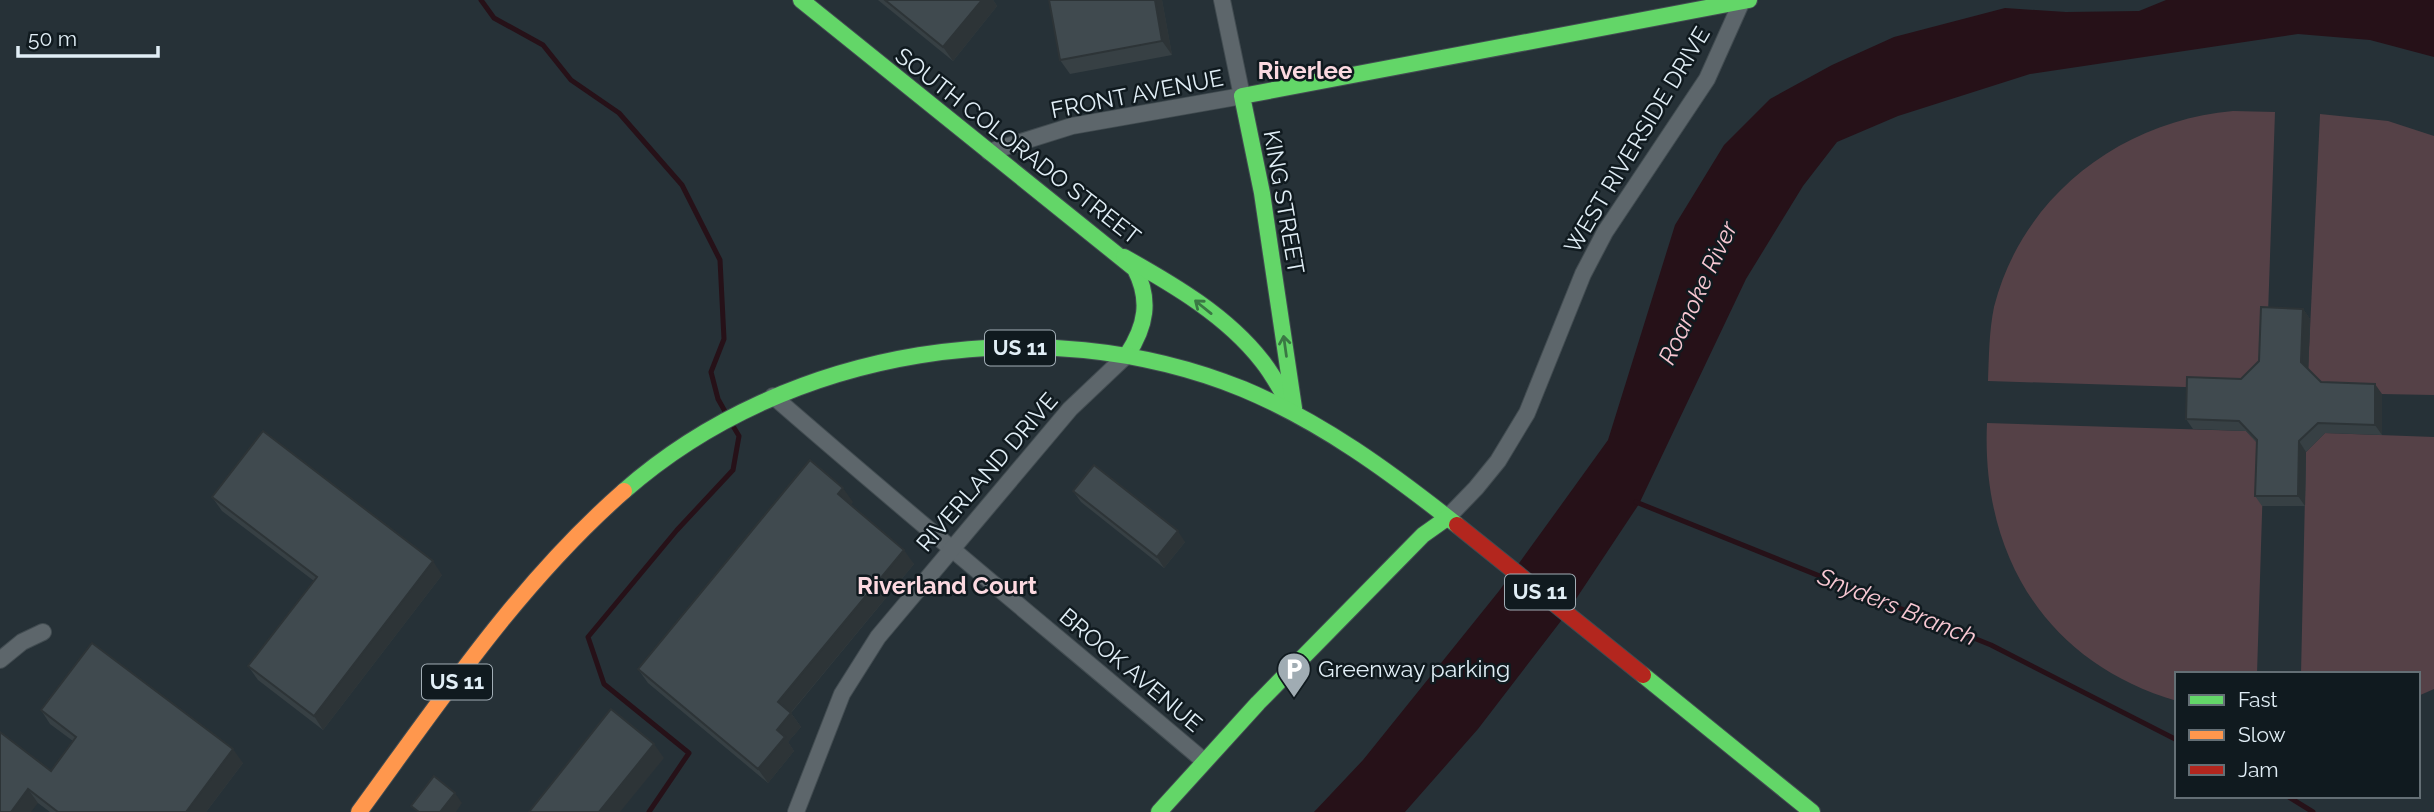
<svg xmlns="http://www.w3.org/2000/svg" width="2434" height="812" font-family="Raleway,sans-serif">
<rect width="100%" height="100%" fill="#263137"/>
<g fill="#554147">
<path d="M2233,111L2275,112L2266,372L2248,389L1988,381C1989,356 1989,332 1994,307C2022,196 2121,121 2233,111Z"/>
<path d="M2320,114L2388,121L2434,136V395L2328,393L2308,373Z"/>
<path d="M1987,423L2246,431L2264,450L2257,674H2177V701C2046,663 1981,555 1987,423Z"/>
<path d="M2325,433L2434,437V689L2418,696V674H2301L2306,452Z"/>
</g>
<path fill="#261118" d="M2166,0H2434V57L2370,40L2298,34L2030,74L1898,116L1837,142L1803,186L1746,279L1639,504L1564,617L1478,729L1405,812H1314L1363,760L1499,591L1608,440L1675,225L1724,145L1770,99L1832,65L1894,37L2005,8L2066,12L2139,11Z"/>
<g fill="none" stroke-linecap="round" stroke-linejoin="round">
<g stroke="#261118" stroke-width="5">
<path d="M481,0L494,18L543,45L571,80L619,113L682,185L720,260L724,339L711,372L718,399L727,415"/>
<path d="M1636,502L1991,645L2177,740"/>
<path d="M2287,796L2313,812"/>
<path d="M649,812L689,753L604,684L588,637L677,530L733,470L739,436L733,426"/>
</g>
<g stroke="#424c51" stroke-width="18">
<g id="street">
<path d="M989,152L1072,126L1242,96L1222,0"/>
<path d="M773,396C915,520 1060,639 1204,761"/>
<path d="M1447,518L1476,488L1498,461L1527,413L1583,274L1605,232L1707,79L1742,1"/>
<path d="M0,660L22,642L43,632"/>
<path d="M796,812L842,694L878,637L1070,409L1127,355"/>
</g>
</g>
<g stroke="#424c51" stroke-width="18">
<g id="fast">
<path d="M801,0L1135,269C1151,300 1146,326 1127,355"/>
<path d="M1124,257C1174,285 1227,316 1262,361C1275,377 1283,395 1294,412"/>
<path d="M1294,408L1262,193L1242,96L1749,0"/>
<path d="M624,491C788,347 1041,307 1243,389C1322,422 1390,472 1457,525"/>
<path d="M1643,675L1812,812"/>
<path d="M1159,812L1258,703L1423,535L1447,518"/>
</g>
</g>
<g stroke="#424c51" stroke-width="18">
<path id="slow" d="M359,812C441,700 519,583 624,491"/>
</g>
<g stroke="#424c51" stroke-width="18">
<path id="jam" d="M1457,525L1643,675"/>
</g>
<use href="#street" stroke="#5d666b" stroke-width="16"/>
<use href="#fast" stroke="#63d668" stroke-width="16"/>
<use href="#slow" stroke="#ff974d" stroke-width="16"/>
<use href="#jam" stroke="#b3261e" stroke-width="16"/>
</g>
<g fill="#374044">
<path d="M878,0H993L997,6L953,61Z"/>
<path d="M1049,0H1162L1172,55L1070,74L1060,60Z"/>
<path d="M2303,309L2310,319L2308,370L2321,382L2382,394V435L2325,433L2306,452L2305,506H2262L2255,496L2257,443L2246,431L2193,429L2186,419L2241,379L2259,361Z"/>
<path d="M1073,491L1185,542L1164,568L1081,502Z"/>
<path d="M212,497L442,575L323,730L258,680L248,666L314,581L222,511Z"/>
<path d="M853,502L850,505L914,564L791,713L801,727L788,742L794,751L768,783L648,683L638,669Z"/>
<path d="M41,710L243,763L206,812H50L38,803L0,812L51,771L73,741L50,724Z"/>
</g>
<g fill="#2d3437">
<path d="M982,0H993L997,6L953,61L943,47Z"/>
<path d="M1155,0H1162L1172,55L1162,41Z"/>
<path d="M2303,309L2310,319L2308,373L2301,362Z"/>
<path d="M2375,384L2382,394V435L2375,425Z"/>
<path d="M2299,441L2306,452L2305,506L2298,496Z"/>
<path d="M843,488L853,502L847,508L838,494Z"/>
<path d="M1178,531L1185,542L1164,568L1157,557Z"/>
<path d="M904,550L914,564L788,716L778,702Z"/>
<path d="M433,561L442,575L323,730L314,716Z"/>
<path d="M791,713L801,727L788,742L794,751L768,783L758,769L777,730Z"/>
<path d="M654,744L664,758L620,812H599Z"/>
<path d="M233,749L243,763L206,812H186Z"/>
<path d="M28,789L38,803L31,812H11Z"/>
<path d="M455,793L462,803L456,812H440Z"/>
</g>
<g fill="#404a4f" stroke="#2d3437" stroke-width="2">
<path d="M885,0H982L943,47Z"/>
<path d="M1049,0H1155L1162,41L1060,60Z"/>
<path d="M2261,307L2303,309L2301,362L2321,382L2375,384V425L2318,423L2299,441L2298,496H2255L2257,440L2239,421L2186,419L2187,377L2241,379L2259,361Z"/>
<path d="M263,431L433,561L314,716L248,666L317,577L212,497Z"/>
<path d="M810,460L843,488L838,494L904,550L778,702L791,713L777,730L785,737L758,769L638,669Z"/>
<path d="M1094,465L1178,531L1157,557L1073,491Z"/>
<path d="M92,643L233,749L186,812H58L28,789L11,812H0V732L51,771L76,737L41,710Z"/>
<path d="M611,709L654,744L599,812H529Z"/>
<path d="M434,776L455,793L440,812H419L411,806Z"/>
</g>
<defs><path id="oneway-shaft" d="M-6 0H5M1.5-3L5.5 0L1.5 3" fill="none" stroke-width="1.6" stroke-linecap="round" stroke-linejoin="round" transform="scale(1.75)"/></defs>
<g stroke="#3a7844">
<use href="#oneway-shaft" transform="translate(1203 307) rotate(-141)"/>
<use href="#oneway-shaft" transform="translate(1285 346) rotate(-98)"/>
</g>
<defs>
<g id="parking-pin" transform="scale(1.75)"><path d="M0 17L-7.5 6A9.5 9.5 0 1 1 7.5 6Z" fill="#a0acb3" stroke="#101a1f"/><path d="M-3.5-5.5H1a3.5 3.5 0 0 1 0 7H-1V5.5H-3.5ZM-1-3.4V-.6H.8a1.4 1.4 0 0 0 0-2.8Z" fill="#fff"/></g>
</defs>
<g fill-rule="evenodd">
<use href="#parking-pin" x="1294" y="669"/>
</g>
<g text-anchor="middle" stroke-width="5" stroke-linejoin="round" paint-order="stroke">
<g fill="#101a1f" stroke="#a2aeb6" stroke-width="2">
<rect x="985" y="330.5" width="70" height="35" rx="5"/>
<rect x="1505" y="574.5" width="70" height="35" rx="5"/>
<rect x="422" y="664.5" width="70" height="35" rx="5"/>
</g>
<g font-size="21" font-weight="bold" fill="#e1eef6">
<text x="1020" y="355">US 11</text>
<text x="1540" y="599">US 11</text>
<text x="457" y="689">US 11</text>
</g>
<g font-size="23" fill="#e1eef6" stroke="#101a1f">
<text transform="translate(1137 94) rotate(-11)" y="8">FRONT AVENUE</text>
<text transform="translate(1637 140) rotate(-59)" y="8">WEST RIVERSIDE DRIVE</text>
<text transform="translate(1018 146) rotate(38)" y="8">SOUTH COLORADO STREET</text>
<text transform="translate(1284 202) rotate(80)" y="8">KING STREET</text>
<text transform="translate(987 472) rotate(-49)" y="8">RIVERLAND DRIVE</text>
<text transform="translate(1131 670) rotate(40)" y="8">BROOK AVENUE</text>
</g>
<g font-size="23" fill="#e1eef6" stroke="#101a1f" text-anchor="start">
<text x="1318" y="677">Greenway parking</text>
</g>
<g font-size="24" font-weight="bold" fill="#fcd9e0" stroke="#101a1f">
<text x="1305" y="79">Riverlee</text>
<text x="947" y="594">Riverland Court</text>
</g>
<g font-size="24" font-style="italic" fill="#f9c8d3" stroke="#101a1f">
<text transform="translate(1698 293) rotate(-65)" y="8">Roanoke River</text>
<text transform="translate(1897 607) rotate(22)" y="8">Snyders Branch</text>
</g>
</g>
<rect x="2175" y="672" width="245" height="126" fill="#101a1f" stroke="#646f75" stroke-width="2"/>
<rect x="2189" y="695" width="35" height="10" fill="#63d668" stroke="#646f75" stroke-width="2"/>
<text x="2238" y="707" font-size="21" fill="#e1eef6">Fast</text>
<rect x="2189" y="730" width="35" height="10" fill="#ff974d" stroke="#646f75" stroke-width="2"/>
<text x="2238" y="742" font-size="21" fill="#e1eef6">Slow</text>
<rect x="2189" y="765" width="35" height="10" fill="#b3261e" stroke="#646f75" stroke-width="2"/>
<text x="2238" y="777" font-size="21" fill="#e1eef6">Jam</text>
<path d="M18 46v10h140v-10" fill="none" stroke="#e1eef6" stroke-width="3.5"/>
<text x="28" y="46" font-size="21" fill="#e1eef6" stroke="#101a1f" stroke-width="5" paint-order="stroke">50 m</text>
</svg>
